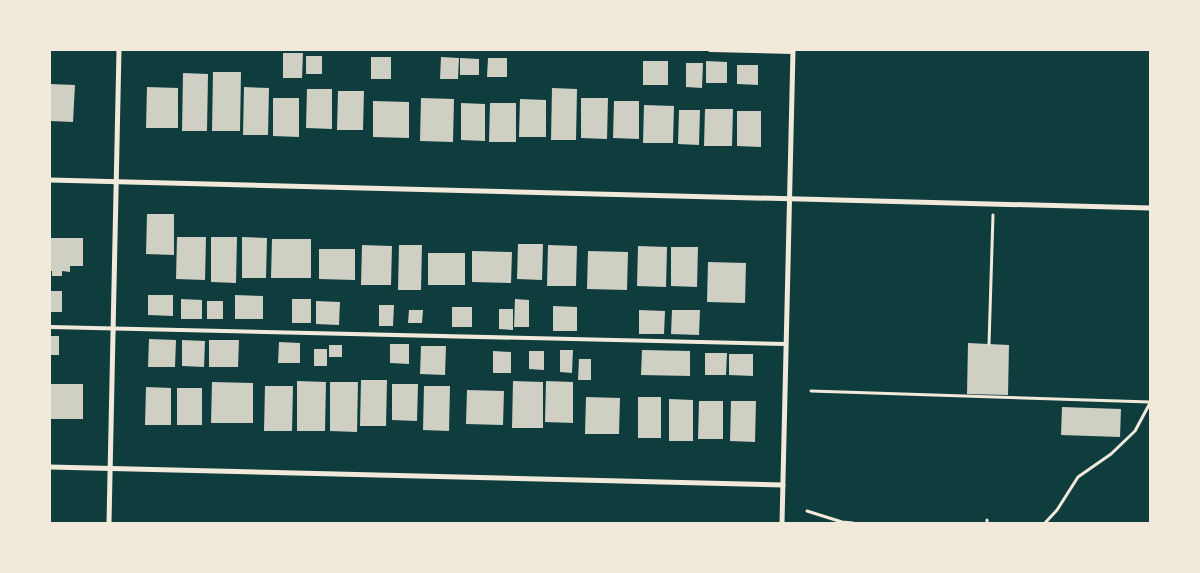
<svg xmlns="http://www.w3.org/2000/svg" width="1200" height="573" font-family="Helvetica,sans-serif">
<rect width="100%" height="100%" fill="#0f3d3e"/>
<g fill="#cfcfc3">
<path d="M283,53H303L302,78H283Z"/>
<rect x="306" y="56" width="16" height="18"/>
<rect x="371" y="57" width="20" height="22"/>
<path d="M441,57L459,58L458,79H440Z"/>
<path d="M460,58L479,59V75H460Z"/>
<path d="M488,58H507V77H487Z"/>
<rect x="643" y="61" width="25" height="24"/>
<path d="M706,61L727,62V83H706Z"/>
<path d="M686,63H703L702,88L686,87Z"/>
<path d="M737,65H758V85L737,84Z"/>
<path d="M213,72H241L240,131H212Z"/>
<path d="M183,73L208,74L207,131H182Z"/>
<path d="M50,84L75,85L73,122L50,121Z"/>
<path d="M147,87L178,88V128H146Z"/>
<path d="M244,87L269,88L268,135H243Z"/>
<path d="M552,88L577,89L576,140H551Z"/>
<path d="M307,89H332V129L306,128Z"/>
<path d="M338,91H364L363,130H337Z"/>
<path d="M273,98H299V137L273,136Z"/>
<path d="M421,98L454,99L453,142L420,141Z"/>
<path d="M581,98H608L607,139L581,138Z"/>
<path d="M520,99L546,100V137H519Z"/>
<path d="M373,101L409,102V138L373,137Z"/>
<path d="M614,101H639V139L613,138Z"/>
<path d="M461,103L485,104V141L461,140Z"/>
<path d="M490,103H516V142H489Z"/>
<path d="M644,105L674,106L673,143H643Z"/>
<path d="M705,109H733L732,146H704Z"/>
<path d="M679,110H700L699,145L678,144Z"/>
<path d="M737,111H761V147L737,146Z"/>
<path d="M147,214H174V255L146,254Z"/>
<path d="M177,237H206L205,280L176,279Z"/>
<path d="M211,237H237L236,283L211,282Z"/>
<path d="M242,237L267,238L266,278H242Z"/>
<path d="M50,238H83V266H70V272L62,271V276H52V271H50Z"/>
<path d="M272,239H311V278H271Z"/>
<path d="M518,244H543L542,280L517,279Z"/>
<path d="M362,245L392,246L391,285H361Z"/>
<path d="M399,245H422L421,290H398Z"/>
<path d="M548,245L577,246L576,286H547Z"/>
<path d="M638,246L667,247L666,287L637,286Z"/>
<path d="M671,247H698L697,287L671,286Z"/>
<path d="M319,249H355V280L319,279Z"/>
<path d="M472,251L512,252L511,283L472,282Z"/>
<path d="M588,251L628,252L627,290L587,289Z"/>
<rect x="428" y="253" width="37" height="32"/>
<path d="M708,262L746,263L745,303L707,302Z"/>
<rect x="50" y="291" width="12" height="21"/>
<path d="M148,295H173V316L148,315Z"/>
<path d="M235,295L263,296V319H235Z"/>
<path d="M181,299L202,300V319H181Z"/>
<rect x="292" y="299" width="19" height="24"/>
<path d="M515,299L529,300V327H514Z"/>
<rect x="207" y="301" width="16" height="18"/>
<path d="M316,301L340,302L339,325L316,324Z"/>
<path d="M379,305H394L393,326H379Z"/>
<path d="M553,306L577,307V331H553Z"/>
<rect x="452" y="307" width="20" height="20"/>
<path d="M499,309H513V330L499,329Z"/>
<path d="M409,310H423L422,323H408Z"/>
<path d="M639,310L665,311L664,334H639Z"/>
<path d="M672,310H700L699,335L671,334Z"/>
<rect x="50" y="336" width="9" height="19"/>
<path d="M149,339L176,340L175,367H148Z"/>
<path d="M182,340L205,341L204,367L182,366Z"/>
<path d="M209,340H239L238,367H209Z"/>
<path d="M279,342L300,343V363H278Z"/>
<path d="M968,343L1009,345L1008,395L967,394Z"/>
<path d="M390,344H409V364L390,363Z"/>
<rect x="329" y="345" width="13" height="12"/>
<path d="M421,346H446L445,375L420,374Z"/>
<rect x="314" y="349" width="13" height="17"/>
<path d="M560,350H573L572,373L560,372Z"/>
<path d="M642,350L690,351V376L641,375Z"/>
<path d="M493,351L511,352V373H493Z"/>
<path d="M529,351H544V370L529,369Z"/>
<path d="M705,353H727L726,375H705Z"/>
<path d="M729,354H753V376L729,375Z"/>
<path d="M579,359H591V380H578Z"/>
<path d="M361,380H387L386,426H360Z"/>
<path d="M297,381L326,382L325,431H297Z"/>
<path d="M513,381L543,382V428H512Z"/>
<path d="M546,381L573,382V423L545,422Z"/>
<path d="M212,382L253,383V423H211Z"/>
<path d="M330,382H358L357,432L330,431Z"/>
<rect x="50" y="384" width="33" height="35"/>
<path d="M392,384H418L417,421L392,420Z"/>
<path d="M265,386H293L292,431H264Z"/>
<path d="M424,386H450L449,431L423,430Z"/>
<path d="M146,387L171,388V425H145Z"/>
<rect x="177" y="388" width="25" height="37"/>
<path d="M467,390L504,391L503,425L466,424Z"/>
<path d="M586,397L620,398L619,434H585Z"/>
<rect x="638" y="397" width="23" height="41"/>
<path d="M669,399L693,400V441H669Z"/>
<path d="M699,401H723V439H698Z"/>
<path d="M731,401H756L755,442L730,441Z"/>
<path d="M1062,407L1121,409L1120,437L1061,435Z"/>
</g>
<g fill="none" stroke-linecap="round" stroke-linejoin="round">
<g stroke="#f1e9da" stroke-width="3">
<path d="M989,344L993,215"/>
<path d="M811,391L1150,402"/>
<path d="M807,511L842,522L853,523"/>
<path d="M987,520V523"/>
<path d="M1045,523L1057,510L1078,477L1111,454L1135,431L1150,403"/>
</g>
<g stroke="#f1e9da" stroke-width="4">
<path d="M710,50L793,52"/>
<path d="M50,327L786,344"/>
</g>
<g stroke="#f1e9da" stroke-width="5">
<path d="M50,180L1150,208"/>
<path d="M50,467L783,485"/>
<path d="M109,523L119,50"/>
<path d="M782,523L793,50"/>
</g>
</g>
<rect width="1200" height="573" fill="none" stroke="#f1e9da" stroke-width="102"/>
</svg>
